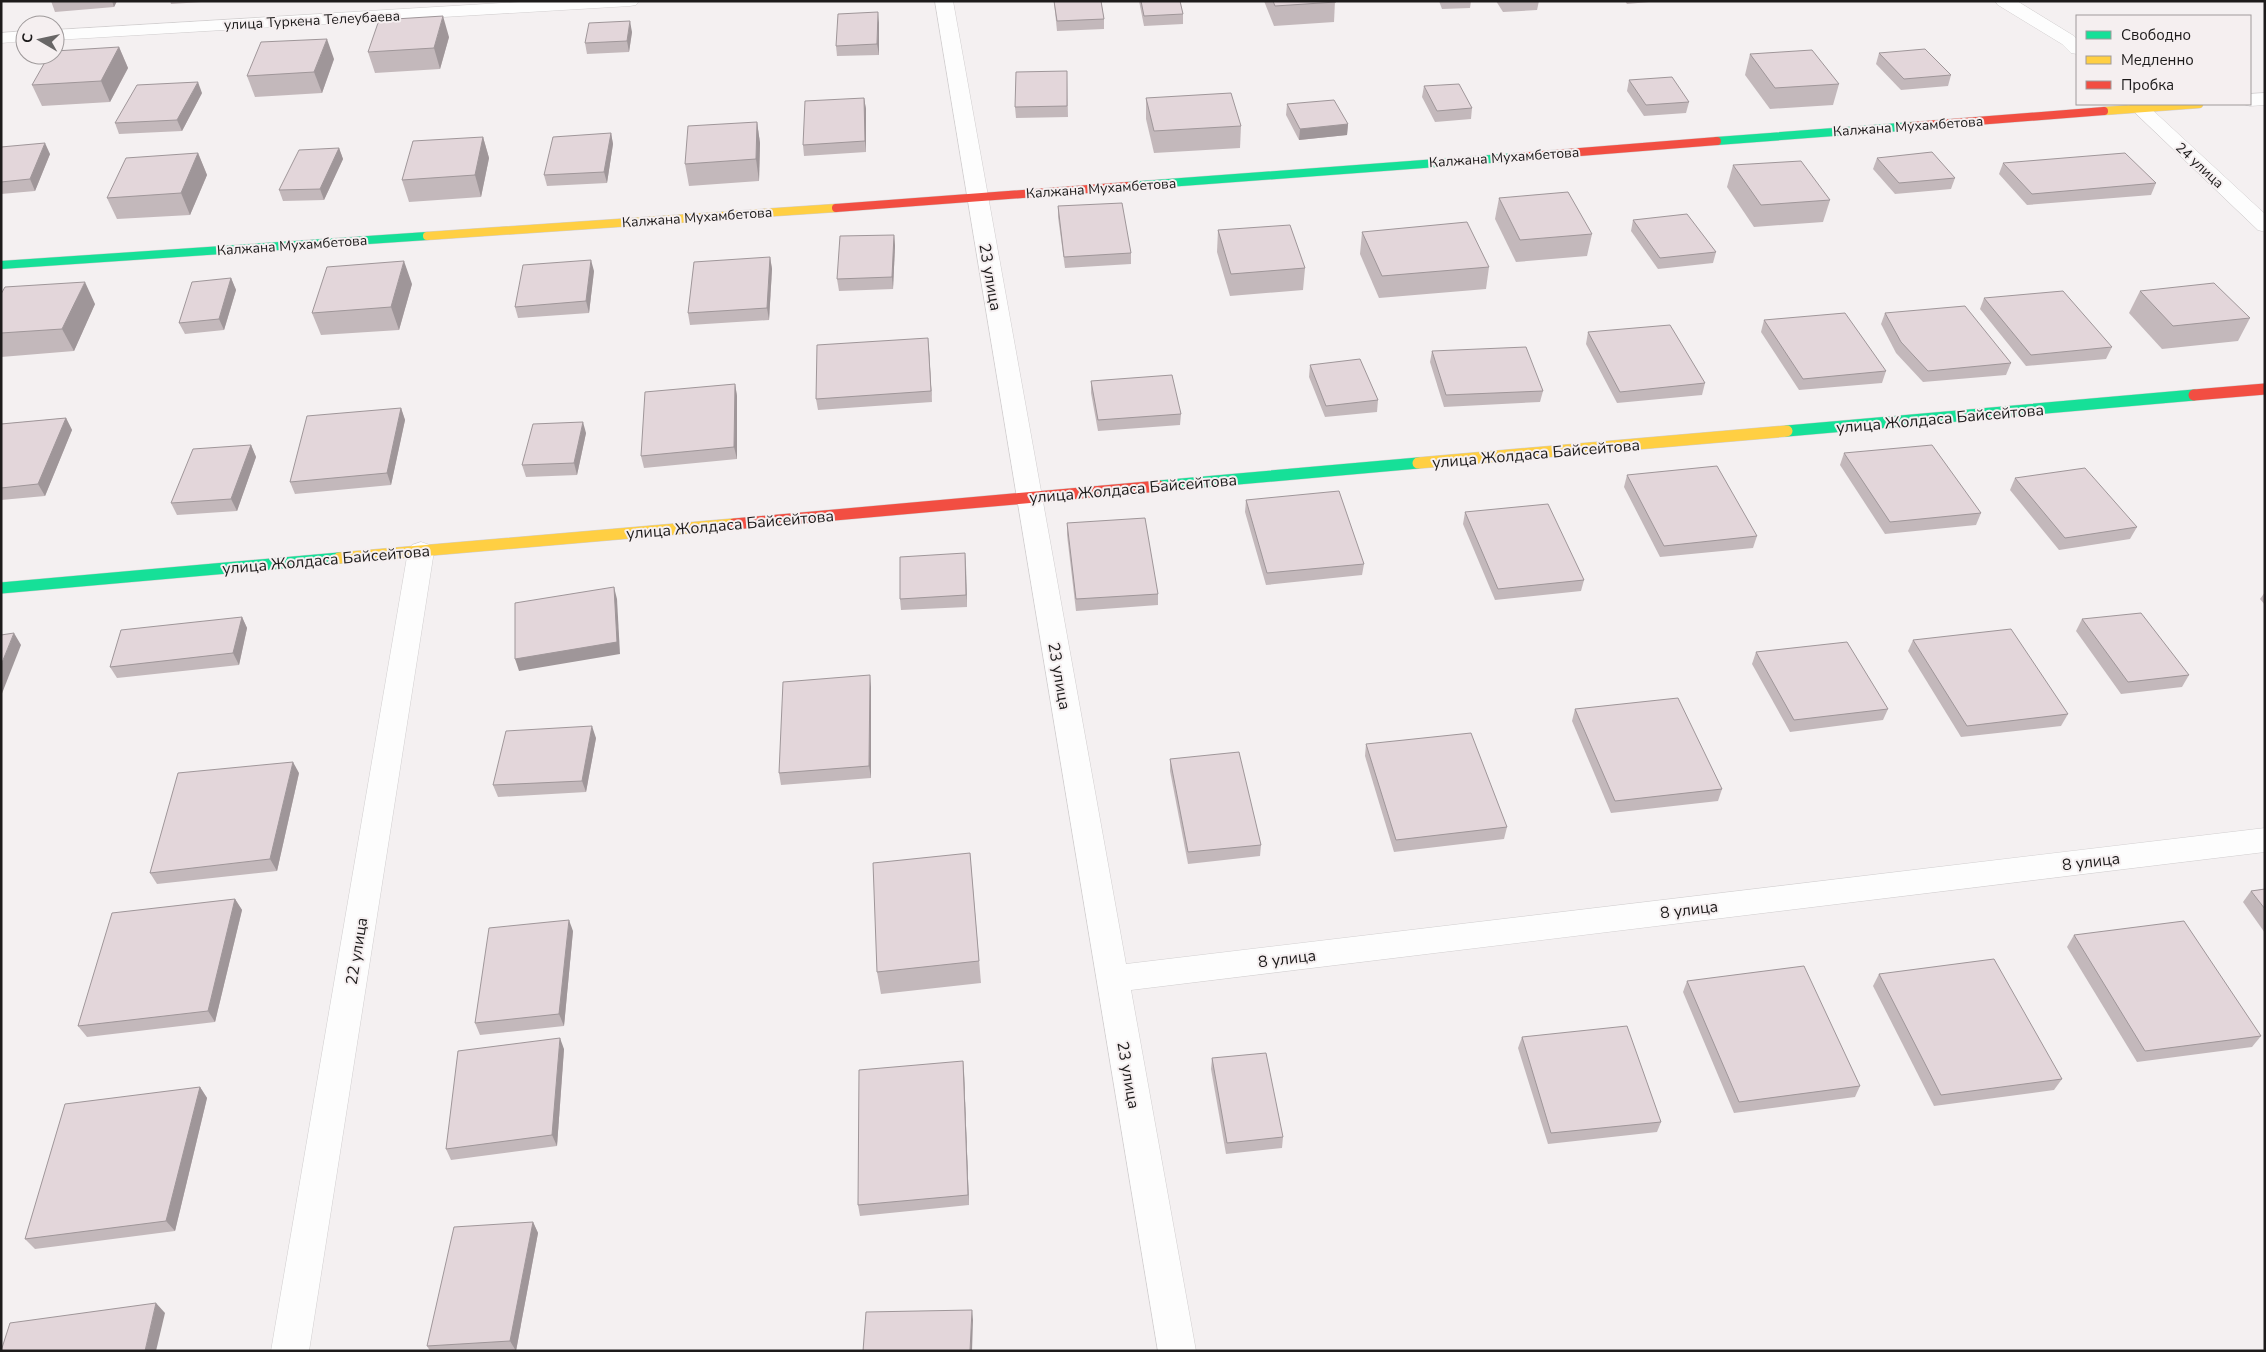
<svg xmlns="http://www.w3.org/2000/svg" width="2266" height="1352" font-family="'Nunito Sans',sans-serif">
<rect width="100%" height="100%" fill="#f4f0f1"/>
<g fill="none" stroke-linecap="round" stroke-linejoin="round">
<g stroke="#d1cecf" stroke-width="1">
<g id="street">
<path d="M536,1H639L636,5L630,6L55,40V30Z"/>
<path d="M935,1H953L1126,964L2265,828V852L1131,990L1196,1351H1158Z"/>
<path d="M1995,1H2017L2074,36L2077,39V54L2071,53L2062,44L1998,5Z"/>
<path d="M25,31V41L1,43V33Z"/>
<path d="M2265,93V105L2250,106L2243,104H2250V94Z"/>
<path d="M2126,104H2146L2265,214V232L2258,230Z"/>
<path d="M421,542L430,545L434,551L309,1351H271L408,551L412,545Z"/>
</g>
</g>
<g stroke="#d1cecf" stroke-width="9">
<g id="fast-far1">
<path d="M1717,141L1913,126"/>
<path d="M1128,186L1517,157"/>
<path d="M1,265L427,236"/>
</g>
</g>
<g stroke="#d1cecf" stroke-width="12">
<g id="fast">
<path d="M1787,431L2194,395"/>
<path d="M1159,486L1418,463"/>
<path d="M1,588L339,558"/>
</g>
</g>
<g stroke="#d1cecf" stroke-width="9">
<g id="slow-far1">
<path d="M2104,111L2199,104"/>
<path d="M427,236L836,208"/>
</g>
</g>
<g stroke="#d1cecf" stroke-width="12">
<g id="slow">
<path d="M1418,463L1787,431"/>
<path d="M339,558L734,524"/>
</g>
</g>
<g stroke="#d1cecf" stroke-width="9">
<g id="jam-far1">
<path d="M1913,126L2104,111"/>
<path d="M1517,157L1717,141"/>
<path d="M836,208L1128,186"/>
</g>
</g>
<g stroke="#d1cecf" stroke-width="12">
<g id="jam">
<path d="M2194,395L2265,389"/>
<path d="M734,524L1159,486"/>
</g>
</g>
<use href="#street" fill="#fdfdfd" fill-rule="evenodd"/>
<use href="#fast-far1" stroke="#16e098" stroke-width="8"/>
<use href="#fast" stroke="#16e098" stroke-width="11"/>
<use href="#slow-far1" stroke="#ffcf43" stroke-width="8"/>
<use href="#slow" stroke="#ffcf43" stroke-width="11"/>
<use href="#jam-far1" stroke="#f24e42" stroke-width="8"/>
<use href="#jam" stroke="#f24e42" stroke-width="11"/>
</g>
<g fill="#c3b8bb">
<path d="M51,1H117L114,7L55,12Z"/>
<path d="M170,1H217L171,4Z"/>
<path d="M1054,1H1101L1104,19V29L1057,31Z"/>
<path d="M1139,1H1180L1183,14V24L1144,26Z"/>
<path d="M1264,1H1335L1334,22L1274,26Z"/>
<path d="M1439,1H1471L1470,8L1442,9Z"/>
<path d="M1496,1H1539L1537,10L1503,12Z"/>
<path d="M1625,1H1660L1627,4Z"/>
<path d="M879,23V55L837,56L836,46Z"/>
<path d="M632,32L629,52L587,54L585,43Z"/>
<path d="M449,37L440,69L375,73L368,52Z"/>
<path d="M119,47L128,68L110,102L42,106L32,85Z"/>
<path d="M1879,53L1951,75L1948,86L1901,90L1876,64Z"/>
<path d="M1750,54L1839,84L1833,105L1770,109L1745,75Z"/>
<path d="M334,59L322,93L255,97L247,76Z"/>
<path d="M1067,71L1068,117L1016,118L1015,107Z"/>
<path d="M1629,80L1689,102L1686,113L1644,116L1627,91Z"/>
<path d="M1424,86L1472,108L1471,119L1435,122L1422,97Z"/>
<path d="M202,93L182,131L119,134L115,123Z"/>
<path d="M864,98L866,109V152L804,156L803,145Z"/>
<path d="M1146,98L1241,126L1240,148L1154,153L1146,119Z"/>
<path d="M1287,104L1348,124L1347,135L1299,140L1286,115Z"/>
<path d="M757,122L760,143L759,181L689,186L685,164Z"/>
<path d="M611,133L613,144L607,183L547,186L544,175Z"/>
<path d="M483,137L489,158L481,197L409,202L402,180Z"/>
<path d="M1,147L50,154L35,191L1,194Z"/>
<path d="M339,148L343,159L324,200L283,201L279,190Z"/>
<path d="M198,153L207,175L190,215L117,219L107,198Z"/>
<path d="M1877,158L1955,178L1951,189L1895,194L1873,169Z"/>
<path d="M2003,163L2156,183L2151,195L2027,205L1999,174Z"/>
<path d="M1733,165L1830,200L1823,222L1754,227L1727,187Z"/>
<path d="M1499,198L1592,234L1587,256L1516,262L1495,219Z"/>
<path d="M1058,206L1131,253V264L1065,268L1058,217Z"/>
<path d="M1633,220L1716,252L1713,263L1658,269L1631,231Z"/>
<path d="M1218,230L1305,268L1303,290L1230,296L1217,252Z"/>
<path d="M1362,232L1489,267L1486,289L1379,298L1360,254Z"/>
<path d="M894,235L895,246L893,289L839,291L837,279Z"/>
<path d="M770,257L772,269L769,320L690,325L688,313Z"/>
<path d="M594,271L589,313L518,318L515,307Z"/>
<path d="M231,278L236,290L224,330L185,334L179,323Z"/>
<path d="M412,284L399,330L321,335L312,313Z"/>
<path d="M2140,291L2250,318L2238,341L2162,349L2129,313Z"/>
<path d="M1,294L95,304L74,351L1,357Z"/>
<path d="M1984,298L2112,347L2106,359L2026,366L1980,309Z"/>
<path d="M1885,313L2011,363L2006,375L1923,382L1896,353L1881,324Z"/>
<path d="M1764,320L1886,371L1882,383L1799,390L1761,332Z"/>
<path d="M1588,332L1705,383L1702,395L1617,403L1586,344Z"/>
<path d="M929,350L932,402L818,410L816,399Z"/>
<path d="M1432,351L1543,391L1540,402L1444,407L1430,362Z"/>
<path d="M1310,365L1378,400L1377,412L1325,417L1309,377Z"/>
<path d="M1091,381L1181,414L1180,425L1098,431L1091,393Z"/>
<path d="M735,384L737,396V459L644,468L641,456Z"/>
<path d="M401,408L405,420L391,485L295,494L290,482Z"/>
<path d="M66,418L72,430L45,496L1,500V424Z"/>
<path d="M586,433L577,475L526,477L522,465Z"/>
<path d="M251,445L256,457L237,511L177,515L171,503Z"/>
<path d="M1844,453L1981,513L1976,525L1885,534L1840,465Z"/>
<path d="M1627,475L1757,536L1753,548L1660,557L1624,487Z"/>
<path d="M2015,478L2137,527L2130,539L2059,550L2010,490Z"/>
<path d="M1246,500L1364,564L1362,575L1266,585L1245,512Z"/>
<path d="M1465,512L1584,580L1581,591L1495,600L1463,524Z"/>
<path d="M1067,523L1158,594V605L1076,611L1067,535Z"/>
<path d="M965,553L967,607L901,610L900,599Z"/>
<path d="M2265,592V605L2260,599Z"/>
<path d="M242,617L247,628L239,665L117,678L110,667Z"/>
<path d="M2082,619L2189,675L2182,687L2121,694L2076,631Z"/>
<path d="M1913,640L2068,714L2061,726L1961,737L1908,651Z"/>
<path d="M1756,652L1888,709L1883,720L1790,732L1752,664Z"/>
<path d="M871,687V778L781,785L779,773Z"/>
<path d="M1575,709L1722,789L1718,801L1611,813L1572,721Z"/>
<path d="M596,738L586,792L498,797L493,785Z"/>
<path d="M1366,744L1507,827L1504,839L1394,852L1365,756Z"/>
<path d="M1170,759L1261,845L1260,856L1188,864L1170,771Z"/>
<path d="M299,773L277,871L157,884L150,873Z"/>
<path d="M970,853L981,983L881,994L877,972Z"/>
<path d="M2265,889V933L2243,902L2251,891Z"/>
<path d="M235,899L242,910L215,1022L87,1037L78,1026Z"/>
<path d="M573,931L564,1026L480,1035L475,1023Z"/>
<path d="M2074,935L2261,1036L2252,1047L2137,1062L2067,947Z"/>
<path d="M1879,974L2062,1079L2054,1090L1934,1106L1873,986Z"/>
<path d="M1687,981L1860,1086L1855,1097L1734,1113L1683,992Z"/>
<path d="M1522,1037L1661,1122L1657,1132L1548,1144L1518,1048Z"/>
<path d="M564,1049L557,1146L451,1160L446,1149Z"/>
<path d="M1212,1058L1283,1137L1282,1148L1226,1154L1211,1069Z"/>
<path d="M963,1061L964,1072L969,1205L860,1216L858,1205Z"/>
<path d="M200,1087L207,1098L175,1231L35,1249L25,1239Z"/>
<path d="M533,1222L538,1233L516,1351H430L427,1346Z"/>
</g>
<g fill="#9f9699">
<path d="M112,1H117L114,7Z"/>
<path d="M878,12L879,23V55L877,44Z"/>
<path d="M443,16L449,37L440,69L434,48Z"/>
<path d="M630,21L632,32L629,52L627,41Z"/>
<path d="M327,39L334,59L322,93L314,72Z"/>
<path d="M119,47L128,68L110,102L101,81Z"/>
<path d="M198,82L202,93L182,131L177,120Z"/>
<path d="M864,98L866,109V152L865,141Z"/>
<path d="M757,122L760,143L759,181L756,159Z"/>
<path d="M1348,124L1347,135L1299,140L1300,129Z"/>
<path d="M611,133L613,144L607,183L604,172Z"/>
<path d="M483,137L489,158L481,197L475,175Z"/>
<path d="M45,143L50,154L35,191L30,179Z"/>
<path d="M339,148L343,159L324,200L320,189Z"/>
<path d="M198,153L207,175L190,215L181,193Z"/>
<path d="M894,235L895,246L893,289L892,277Z"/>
<path d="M770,257L772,269L769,320L767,308Z"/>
<path d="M591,260L594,271L589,313L586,301Z"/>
<path d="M404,261L412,284L399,330L391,307Z"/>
<path d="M231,278L236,290L224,330L219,319Z"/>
<path d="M85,282L95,304L74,351L62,329Z"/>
<path d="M928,338L929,350L932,402L931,391Z"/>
<path d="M735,384L737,396V459L734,447Z"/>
<path d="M401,408L405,420L391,485L387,473Z"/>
<path d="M66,418L72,430L45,496L38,484Z"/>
<path d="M583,422L586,433L577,475L574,463Z"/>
<path d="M251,445L256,457L237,511L231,499Z"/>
<path d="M965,553L966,565L967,607L966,595Z"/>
<path d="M614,587L617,599L620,654L519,671L515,659Z"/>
<path d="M242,617L247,628L239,665L233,653Z"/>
<path d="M14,633L21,645L1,696V665Z"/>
<path d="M870,675L871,687V778L869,766Z"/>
<path d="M592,726L596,738L586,792L582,781Z"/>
<path d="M293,762L299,773L277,871L270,859Z"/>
<path d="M235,899L242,910L215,1022L208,1011Z"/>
<path d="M569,920L573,931L564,1026L559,1014Z"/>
<path d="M560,1038L564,1049L557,1146L552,1135Z"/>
<path d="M963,1061L964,1072L969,1205L968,1195Z"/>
<path d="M200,1087L207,1098L175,1231L166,1221Z"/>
<path d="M533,1222L538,1233L516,1351L510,1341Z"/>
<path d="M156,1303L165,1313L156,1351H145Z"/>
<path d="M972,1310L973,1320L972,1351H970Z"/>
</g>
<g fill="#e3d6da" stroke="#9f9699">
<path d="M1054,1H1101L1104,19L1057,21Z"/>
<path d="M1141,1H1180L1183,14L1144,16Z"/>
<path d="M1273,1H1335L1336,2L1275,6Z"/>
<path d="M878,12L877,44L836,46L838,14Z"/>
<path d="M443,16L434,48L368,52L379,20Z"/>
<path d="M630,21L627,41L585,43L589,23Z"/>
<path d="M327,39L314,72L247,76L261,42Z"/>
<path d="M119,47L101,81L32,85L49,55H55V51Z"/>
<path d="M1925,49L1951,75L1904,79L1879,53Z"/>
<path d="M1812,50L1839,84L1775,88L1750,54Z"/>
<path d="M1067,71V106L1015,107L1016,72Z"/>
<path d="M1672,77L1689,102L1646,105L1629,80Z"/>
<path d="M198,82L177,120L115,123L137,85Z"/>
<path d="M1459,84L1472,108L1437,111L1424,86Z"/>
<path d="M1231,93L1241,126L1154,131L1146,98Z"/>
<path d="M864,98L865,141L803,145L805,101Z"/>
<path d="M1334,100L1348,124L1300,129L1287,104Z"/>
<path d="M757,122L756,159L685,164L688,126Z"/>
<path d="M611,133L604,172L544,175L553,137Z"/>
<path d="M483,137L475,175L402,180L413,141Z"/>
<path d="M45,143L30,179L1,182V147Z"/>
<path d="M339,148L320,189L279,190L299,150Z"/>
<path d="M1932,152L1955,178L1899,183L1877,158Z"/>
<path d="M198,153L181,193L107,198L126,158Z"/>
<path d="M2125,153L2156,183L2032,194L2003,163Z"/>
<path d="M1801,161L1830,200L1761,205L1733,165Z"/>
<path d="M1568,192L1592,234L1520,240L1499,198Z"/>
<path d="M1122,203L1131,253L1064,257L1058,206Z"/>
<path d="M1687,214L1716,252L1660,258L1633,220Z"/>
<path d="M1467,222L1489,267L1382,276L1362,232Z"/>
<path d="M1290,225L1305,268L1231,274L1218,230Z"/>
<path d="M894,235L892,277L837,279L840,236Z"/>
<path d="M770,257L767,308L688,313L694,262Z"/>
<path d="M591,260L586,301L515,307L523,265Z"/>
<path d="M404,261L391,307L312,313L327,267Z"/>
<path d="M231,278L219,319L179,323L192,282Z"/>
<path d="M85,282L62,329L1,333V294L5,287Z"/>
<path d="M2214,283L2250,318L2173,326L2140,291Z"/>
<path d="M2063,291L2112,347L2031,355L1984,298Z"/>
<path d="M1965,306L2011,363L1928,371L1901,342L1885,313Z"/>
<path d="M1845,313L1886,371L1803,379L1764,320Z"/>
<path d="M1670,325L1705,383L1620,392L1588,332Z"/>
<path d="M928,338L931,391L816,399L817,345Z"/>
<path d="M1526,347L1543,391L1446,395L1432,351Z"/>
<path d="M1360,359L1378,400L1326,406L1310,365Z"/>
<path d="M1172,375L1181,414L1098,420L1091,381Z"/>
<path d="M735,384L734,447L641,456L645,392Z"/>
<path d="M401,408L387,473L290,482L307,416Z"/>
<path d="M66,418L38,484L1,488V424Z"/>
<path d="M583,422L574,463L522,465L533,424Z"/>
<path d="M251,445L231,499L171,503L193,449Z"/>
<path d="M1932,445L1981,513L1890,522L1844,453Z"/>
<path d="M1717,466L1757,536L1664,546L1627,475Z"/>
<path d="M2085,468L2137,527L2065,538L2015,478Z"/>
<path d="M1339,491L1364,564L1267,573L1246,500Z"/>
<path d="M1548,504L1584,580L1498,589L1465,512Z"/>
<path d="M1145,518L1158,594L1076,599L1067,523Z"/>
<path d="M965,553L966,595L900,599V557Z"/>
<path d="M614,587L617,642L515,659V603Z"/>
<path d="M2141,613L2189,675L2128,682L2082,619Z"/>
<path d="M242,617L233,653L110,667L121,630Z"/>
<path d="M2011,629L2068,714L1967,726L1913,640Z"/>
<path d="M14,633L1,665V635Z"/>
<path d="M1847,642L1888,709L1794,720L1756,652Z"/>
<path d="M870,675L869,766L779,773L783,682Z"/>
<path d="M1678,698L1722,789L1615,801L1575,709Z"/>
<path d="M592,726L582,781L493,785L506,731Z"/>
<path d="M1471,733L1507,827L1396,840L1366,744Z"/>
<path d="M1239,752L1261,845L1188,852L1170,759Z"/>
<path d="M293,762L270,859L150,873L178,773Z"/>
<path d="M970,853L979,961L877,972L873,863Z"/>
<path d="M2265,889V909L2251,891Z"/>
<path d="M235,899L208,1011L78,1026L112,913Z"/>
<path d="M569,920L559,1014L475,1023L489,928Z"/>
<path d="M2184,921L2261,1036L2145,1051L2074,935Z"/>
<path d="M1994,959L2062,1079L1941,1095L1879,974Z"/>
<path d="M1804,966L1860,1086L1739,1102L1687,981Z"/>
<path d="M1627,1026L1661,1122L1551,1133L1522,1037Z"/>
<path d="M560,1038L552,1135L446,1149L458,1051Z"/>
<path d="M1266,1053L1283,1137L1227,1143L1212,1058Z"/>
<path d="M963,1061L968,1195L858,1205L859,1070Z"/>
<path d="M200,1087L166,1221L25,1239L65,1104Z"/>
<path d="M533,1222L510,1341L427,1346L454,1227Z"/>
<path d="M156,1303L145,1351H1L10,1323Z"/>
<path d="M972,1310L970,1351H863L866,1312Z"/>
</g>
<g text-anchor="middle" stroke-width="4" stroke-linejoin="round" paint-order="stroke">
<g font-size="14" fill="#1d1b1b" stroke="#f5eff0">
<text transform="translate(312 20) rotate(-3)" y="5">улица Туркена Телеубаева</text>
<text transform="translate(1908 126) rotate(-4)" y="5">Калжана Мухамбетова</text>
<text transform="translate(1504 157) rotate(-4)" y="5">Калжана Мухамбетова</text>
<text transform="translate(2200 165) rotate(43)" y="5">24 улица</text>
<text transform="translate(1101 188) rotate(-4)" y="5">Калжана Мухамбетова</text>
<text transform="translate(697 217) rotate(-4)" y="5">Калжана Мухамбетова</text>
<text transform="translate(292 245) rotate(-4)" y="5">Калжана Мухамбетова</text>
</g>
<g font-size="16" fill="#1d1b1b" stroke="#f5eff0">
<text transform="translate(991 277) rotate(80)" y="6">23 улица</text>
<text transform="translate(1940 418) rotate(-5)" y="6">улица Жолдаса Байсейтова</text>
<text transform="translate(1536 453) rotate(-5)" y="6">улица Жолдаса Байсейтова</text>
<text transform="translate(1133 488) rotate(-5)" y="6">улица Жолдаса Байсейтова</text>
<text transform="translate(730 524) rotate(-5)" y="6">улица Жолдаса Байсейтова</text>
<text transform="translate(326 559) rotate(-5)" y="6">улица Жолдаса Байсейтова</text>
<text transform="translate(1060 676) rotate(80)" y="6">23 улица</text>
<text transform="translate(2091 861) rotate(-7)" y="6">8 улица</text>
<text transform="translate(1689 909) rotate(-7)" y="6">8 улица</text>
<text transform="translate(356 951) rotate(-81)" y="6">22 улица</text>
<text transform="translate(1287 958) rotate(-7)" y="6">8 улица</text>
<text transform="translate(1129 1075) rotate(80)" y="6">23 улица</text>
</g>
</g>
<rect width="2266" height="1352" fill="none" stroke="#1d1b1b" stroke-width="5"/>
<rect x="2076" y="15" width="175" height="90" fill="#f5eff0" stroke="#9f9a9b"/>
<rect x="2086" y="31" width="25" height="8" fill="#16e098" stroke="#9f9a9b"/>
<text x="2121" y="40" font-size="15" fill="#1d1b1b">Свободно</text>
<rect x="2086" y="56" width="25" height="8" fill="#ffcf43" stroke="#9f9a9b"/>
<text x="2121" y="65" font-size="15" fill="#1d1b1b">Медленно</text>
<rect x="2086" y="81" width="25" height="8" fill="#f24e42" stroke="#9f9a9b"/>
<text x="2121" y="90" font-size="15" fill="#1d1b1b">Пробка</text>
<g transform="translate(40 40) rotate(279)"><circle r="24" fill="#f5eff0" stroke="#9f9a9b"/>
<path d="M0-4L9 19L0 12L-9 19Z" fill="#686666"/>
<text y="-8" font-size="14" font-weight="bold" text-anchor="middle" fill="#1d1b1b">С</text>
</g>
</svg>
